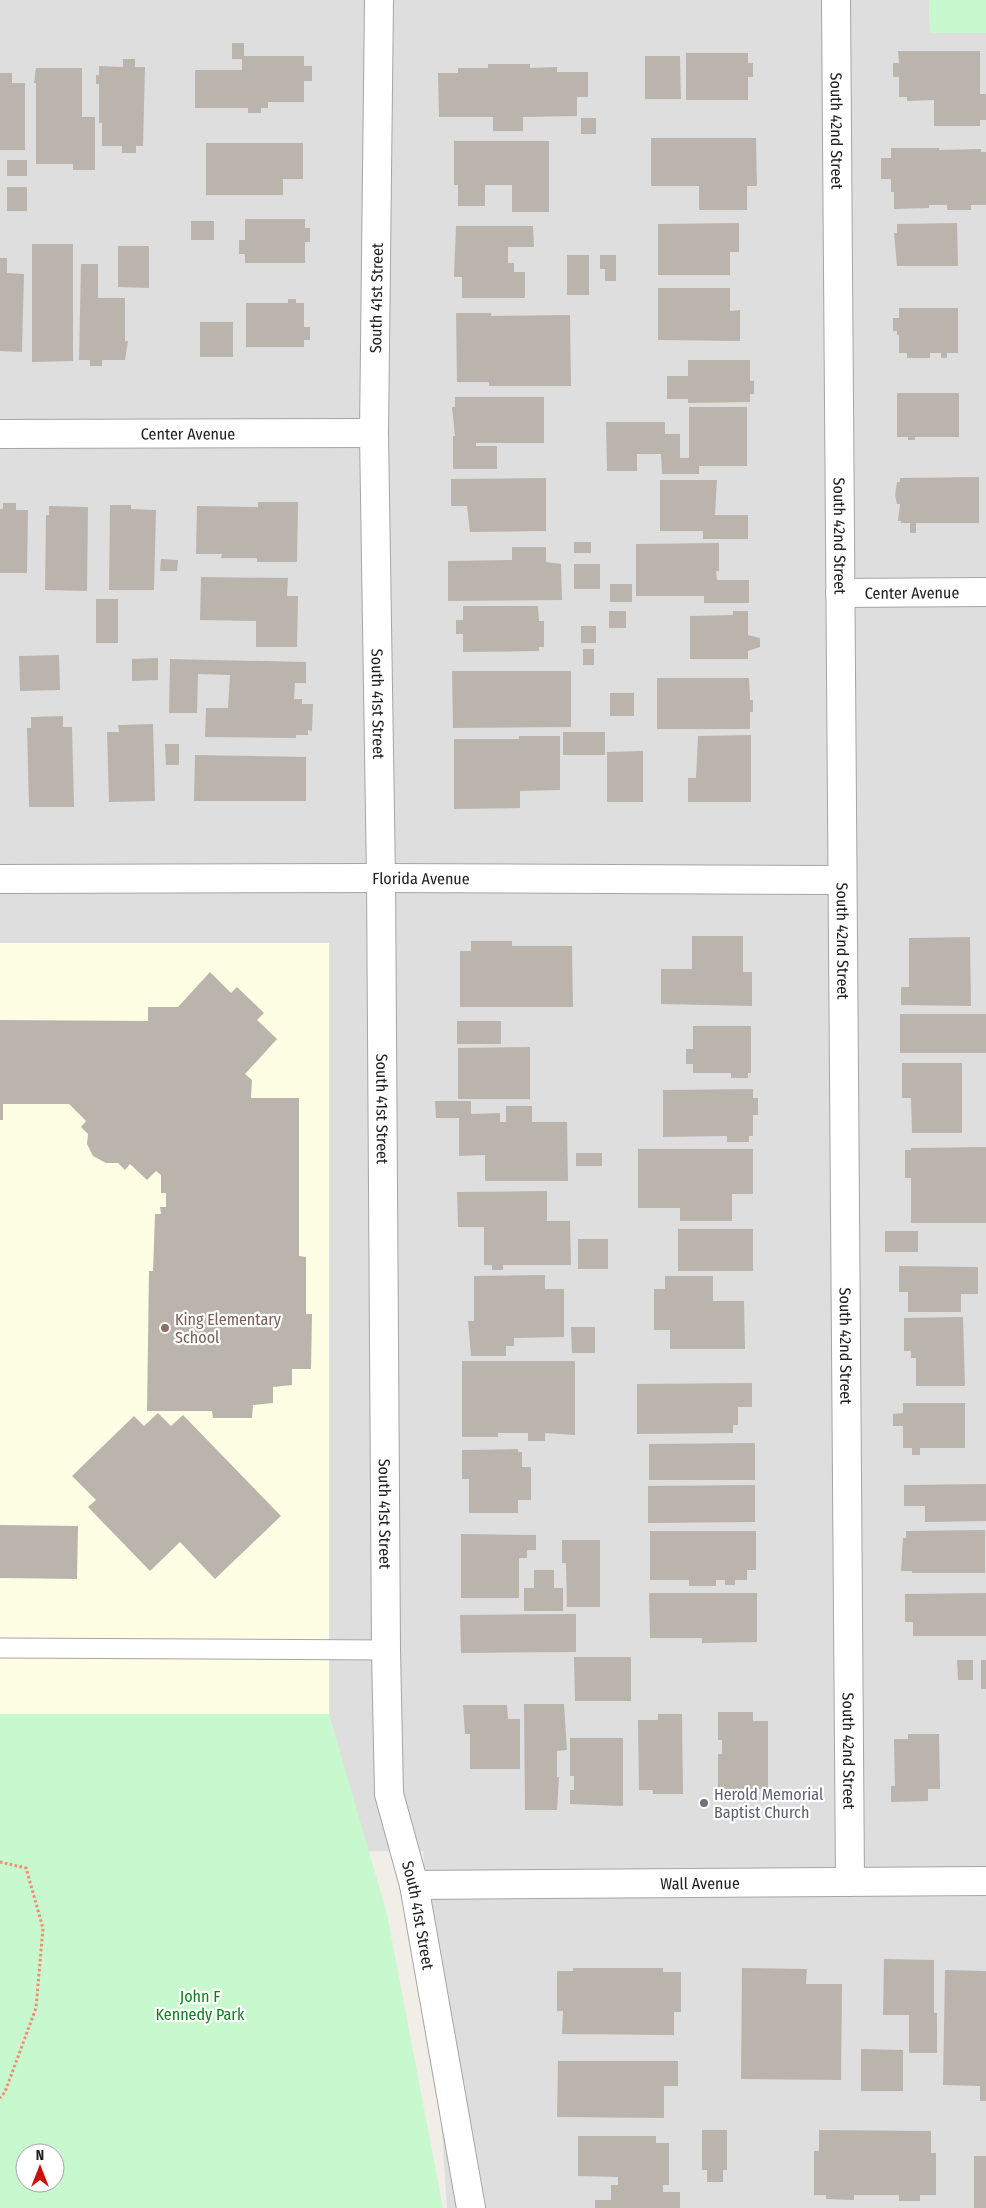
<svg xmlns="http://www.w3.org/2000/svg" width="986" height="2208" font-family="'Fira Sans Condensed',sans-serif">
<rect width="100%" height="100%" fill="#f1eee8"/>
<path fill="#dfdede" d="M0,0H929L930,33H986V2208H447L423,1851L0,1852Z"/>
<rect fill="#fdfee4" x="0" y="943" width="329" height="771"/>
<g fill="#c8f8ce" fill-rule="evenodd">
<path d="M929,0H986V33H930Z"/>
<path d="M0,1714H329L387,1914L443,2208H0ZM25,2153H55V2183H25Z"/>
</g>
<g fill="#bbb4ad">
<path d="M232,43H244V56H304V66H312V81H304V102H268V108H261V113H248V108H195V70H242V59H232Z"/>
<path d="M898,51H980V94H986V120H980V126H934V100L907,101V97H899V77H893V63H899Z"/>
<path d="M686,53H748V63H753V77H748V100H686Z"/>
<path d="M645,56H680L681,99H645Z"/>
<path d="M123,59H135V67H145L143,146H136V153H122V146H102V123H99V84H96V75H99V66L123,67Z"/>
<path d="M488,64H530V68L557,67V72H588V97H577V116L523,117V131H493V117H439L438,73H458V68H488Z"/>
<path d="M36,68H82V117H95V170H73V164H36V83H34Z"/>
<path d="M0,73H12V83H25V150H0Z"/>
<rect x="581" y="118" width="15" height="16"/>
<path d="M651,138H756L757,186H747V210H699V186H651Z"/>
<path d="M454,141H549V212H512V185H485V206H458V185H454Z"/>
<path d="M206,143H303V179H283V195H206Z"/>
<path d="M891,148H939V150L981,149V152H986V205H971V210H947V205H929V208L894,209V192H891V179H881V158H891Z"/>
<rect x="7" y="160" width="20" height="16"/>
<rect x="7" y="187" width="20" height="24"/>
<path d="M245,219H305V228H310V242H305V263H245V254H239V240H245Z"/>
<rect x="191" y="221" width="23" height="19"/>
<path d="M739,223V252H730V275H658V224Z"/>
<path d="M957,223L958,266H897L894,233H897V224Z"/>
<path d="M456,226H533L534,247H508V263H514V272H525V298H462V277H454Z"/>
<path d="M32,244H73V361L32,362Z"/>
<path d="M118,246H149V288L118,287Z"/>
<rect x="567" y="255" width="22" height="40"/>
<path d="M600,255H616V281H605V269H600Z"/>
<path d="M0,258H7V273L24,274L22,352L0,351Z"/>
<path d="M81,264H98V298H125V341H128L125,360H102V366H90V360H79Z"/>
<path d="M658,288H730V311L740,310V341L658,340Z"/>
<path d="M288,299H296V303H304V327H310V340H304V347H246V303H288Z"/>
<path d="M899,308H958V353H947V358H941V353H930V358H907V353H899V335H897V331H893V318H899Z"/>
<path d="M456,313H491V316L570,315L571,386H489V382H457Z"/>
<rect x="200" y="322" width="33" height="35"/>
<path d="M688,360H750V381H754V394H750V402L688,403V399H667V376H688Z"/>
<path d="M897,393H959V437H915V440H908V437H897Z"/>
<path d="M455,397H544V443H476V446H497V469H453V436H455L452,407H455Z"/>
<path d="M689,407H747V466H699V474H662L661,454H637V471H607L606,422H665V434H680V458H689Z"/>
<path d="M979,477V523H916V533H910V523H901V521H898L900,504H897L895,495L897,482H900V478Z"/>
<path d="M546,478V531L470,532L467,506H451V479Z"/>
<path d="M660,480H717L715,515H748V539H703V531H660Z"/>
<path d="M258,502H298L297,562H257V558H221L222,554H196L197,506L258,507Z"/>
<path d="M3,503H16V510H28L27,573H0V509H3Z"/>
<path d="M110,505H131V509L156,510L154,590H109Z"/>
<path d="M49,506L88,507L87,591L45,590L46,515H49Z"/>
<rect x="574" y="542" width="17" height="11"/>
<path d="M719,543V571H716L717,580H749V603H704V596H636V544Z"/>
<path d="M512,547H546V562L561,564L562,600L448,601V561L512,560Z"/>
<path d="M161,559L178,560L177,571H160Z"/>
<rect x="574" y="564" width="26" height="25"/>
<path d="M201,577L288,578L287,596H298L297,647H256V621L200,620Z"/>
<rect x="610" y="584" width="22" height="18"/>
<rect x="96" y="599" width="22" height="44"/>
<path d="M463,606H538L539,621H544V647H539V651L463,652V634H456V620H463Z"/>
<rect x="609" y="611" width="17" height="17"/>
<path d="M733,611H748V635L760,638V647L748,651V659H690V616L733,615Z"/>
<rect x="581" y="626" width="15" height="17"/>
<rect x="583" y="649" width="11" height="16"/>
<path d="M59,655L60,690L20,691L19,656Z"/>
<path d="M158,658V680L132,681V659Z"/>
<path d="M170,659L306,662V683H295L294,699H302V704H313L312,731L308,730V735H296V738L205,737L206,708H228L230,675L198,674L197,713H169Z"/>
<path d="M452,671H571V727L453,728Z"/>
<path d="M657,678H749L750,700H753V712H750V729H657Z"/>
<rect x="610" y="693" width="24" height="23"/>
<path d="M63,716V727H72L74,807H29L27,728H31V717Z"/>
<path d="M153,724L155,801L109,802L107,732H119L118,725Z"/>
<rect x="563" y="732" width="42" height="23"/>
<path d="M751,735V802H688V778H696L698,736Z"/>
<path d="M519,736H560V790L520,791V808L454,809V739H519Z"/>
<path d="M165,744H179V765H166Z"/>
<path d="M643,751V802H607V752Z"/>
<path d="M195,755L306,757V801H194Z"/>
<path d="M692,936H743V972H752V1006L661,1004V969H692Z"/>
<path d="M970,937L971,1006L901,1005V987H909V938Z"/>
<path d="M471,941H512V946H572L573,1007H460V951H471Z"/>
<path d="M210,972L231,993L237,987L264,1013L257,1020L277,1039L245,1074L252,1080L251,1098H299V1256L306,1257V1314H312L311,1369H292V1385L273,1387V1403L253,1405L252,1418H213L212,1411H147L149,1271H153L155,1214H161L160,1207H166V1193H161V1175L156,1171L147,1180L130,1164L125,1170L118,1163H106L93,1156L87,1144L88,1134L81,1127L86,1121L69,1104H3V1120H0V1020L148,1021V1007H178Z"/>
<rect x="900" y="1014" width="86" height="39"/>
<rect x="457" y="1021" width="44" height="23"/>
<path d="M693,1026H751V1073H748V1078H731V1073H693V1064H686V1049H693Z"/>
<path d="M530,1047V1099H458V1048Z"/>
<path d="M902,1063H962V1133H912L911,1098H902Z"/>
<path d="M753,1089V1098H758V1115H753V1136H749V1142H727V1136L663,1137V1090Z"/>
<path d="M435,1101H471V1114L500,1113V1122H506V1106H532V1122H567L568,1181H485V1155L459,1156V1118H436Z"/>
<path d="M986,1147V1223H911V1178H905V1150H911V1148Z"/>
<path d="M638,1149H753V1194H732V1221H680V1208H638Z"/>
<rect x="576" y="1153" width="26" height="13"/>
<path d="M547,1191V1221H570L571,1265H503V1270H492V1265H484V1227H458L457,1192Z"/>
<rect x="678" y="1229" width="75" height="42"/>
<rect x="885" y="1231" width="33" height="21"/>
<rect x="578" y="1239" width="30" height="30"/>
<path d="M899,1266L978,1267V1294H961V1312H908V1292H899Z"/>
<path d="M545,1275V1289H564V1337L514,1338V1346H506V1356H471L468,1321H474V1276Z"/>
<path d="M665,1276H713V1301H744L745,1349H670V1330H654V1289H665Z"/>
<path d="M963,1317L965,1386H916V1358H911V1351H904V1318Z"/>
<path d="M571,1327H595V1353H572Z"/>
<path d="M462,1361H575V1435L545,1433V1441H528V1433H498V1437H462Z"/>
<path d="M752,1383V1407H738V1425H733V1433L637,1434V1384Z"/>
<path d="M903,1403H965V1448H920V1455H912V1448H903V1426H893V1414L903,1413Z"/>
<path d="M158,1413L171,1426L183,1415L281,1516L215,1579L180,1542L150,1571L88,1507L96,1500L72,1476L134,1416L144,1426Z"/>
<path d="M755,1443V1480H649V1444Z"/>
<path d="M518,1449V1452H522V1467H531V1500H518V1513H469V1479H462V1450Z"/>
<path d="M986,1484V1521L925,1522V1506H904V1485Z"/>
<path d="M755,1485V1522L648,1523V1486Z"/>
<path d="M0,1525L78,1526L77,1579L0,1578Z"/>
<path d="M985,1530V1573H912V1571H901L903,1538H906V1531Z"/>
<path d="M650,1531H756V1570H747V1580H735V1585H725V1580H716V1586H689V1580H650Z"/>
<path d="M461,1534L536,1535V1550H527V1558H519V1598H461Z"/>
<path d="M562,1540H600V1607H567L566,1563H562Z"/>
<path d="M534,1570H554V1588H563V1611H524V1588H534Z"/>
<path d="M649,1593H757V1642L702,1643V1638H650Z"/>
<path d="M986,1593V1636H913V1622H905V1594Z"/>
<path d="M576,1614V1652L461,1653L460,1615Z"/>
<path d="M574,1657H631V1701H575Z"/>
<path d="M957,1660H973V1680H958Z"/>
<rect x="981" y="1660" width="5" height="29"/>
<path d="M524,1704H564L567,1750L557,1751V1777H559L557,1810H525Z"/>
<path d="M463,1705H507L508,1719H520V1769H470V1734H465Z"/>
<path d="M718,1712H753V1721H768V1789H718V1754H722V1740H718Z"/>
<path d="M658,1714H682L683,1794H653V1790H639L638,1720H658Z"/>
<path d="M908,1734H939L940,1789H928V1801L891,1802V1786H895L894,1739H908Z"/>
<path d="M570,1738H623V1806L570,1804V1790H574V1776H570Z"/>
<path d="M884,1959L934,1960V2013H937V2053H909V2015H883Z"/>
<path d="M573,1968H663V1972H681V2012H674V2035L562,2034L563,2011H557V1971H573Z"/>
<path d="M742,1968L807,1969L806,1984H842L841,2080L741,2079Z"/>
<path d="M945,1970L986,1971V2101H980V2086L943,2085Z"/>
<path d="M861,2049L903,2050V2091H861Z"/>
<path d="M558,2061H678V2086H664V2118L557,2117Z"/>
<path d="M702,2130H727V2170H723V2182H707V2170H702Z"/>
<path d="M819,2130L931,2131V2153H936V2195H920V2201H899V2195H854V2200L826,2199V2195H814V2151H819Z"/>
<path d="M578,2136H656V2143H669V2185H663V2192H680V2208H595V2200H611V2185H618V2177L578,2176Z"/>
<rect x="974" y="2156" width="12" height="52"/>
</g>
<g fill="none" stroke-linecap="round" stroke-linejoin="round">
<g stroke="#a5a5a5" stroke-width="21">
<path id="lane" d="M0,1648L386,1650"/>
</g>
<g stroke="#a5a5a5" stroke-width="30">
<g id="street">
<path id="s1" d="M379,0L374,433L381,878L386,1650L389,1794L414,1885L471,2208"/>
<path id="s2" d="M836,0L850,1882"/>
<path id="s3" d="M0,434L374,433"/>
<path id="s4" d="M840,593L986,592"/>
<path id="s5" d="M0,879L381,878L842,880"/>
<path id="s6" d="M414,1885L986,1881"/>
</g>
</g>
<path stroke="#f58975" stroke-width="3" stroke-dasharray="2.5 2.5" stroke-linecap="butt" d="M0,1862L26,1868L43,1928L36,2008L5,2092L0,2098"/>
<use href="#lane" stroke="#fff" stroke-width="19"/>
<use href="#street" stroke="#fff" stroke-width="28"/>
</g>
<circle fill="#8d6e63" stroke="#fff" stroke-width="2" cx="165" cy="1328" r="5"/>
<circle fill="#6b7280" stroke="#fff" stroke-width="2" cx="704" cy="1803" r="5"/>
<g text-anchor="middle" stroke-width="4.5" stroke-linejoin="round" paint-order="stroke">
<g font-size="16" fill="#212121" stroke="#fff">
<text dy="6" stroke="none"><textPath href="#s2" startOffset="131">South 42nd Street</textPath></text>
<text transform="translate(376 298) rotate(-89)" y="6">South 41st Street</text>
<text dy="6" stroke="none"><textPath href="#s3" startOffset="188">Center Avenue</textPath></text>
<text dy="6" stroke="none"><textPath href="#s2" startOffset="536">South 42nd Street</textPath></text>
<text dy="6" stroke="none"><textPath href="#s4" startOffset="72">Center Avenue</textPath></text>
<text dy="6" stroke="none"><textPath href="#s1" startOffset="704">South 41st Street</textPath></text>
<text dy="6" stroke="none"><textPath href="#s5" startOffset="421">Florida Avenue</textPath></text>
<text dy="6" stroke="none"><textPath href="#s2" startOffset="941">South 42nd Street</textPath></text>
<text dy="6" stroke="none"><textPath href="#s1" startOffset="1109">South 41st Street</textPath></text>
<text dy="6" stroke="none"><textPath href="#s2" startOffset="1346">South 42nd Street</textPath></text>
<text dy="6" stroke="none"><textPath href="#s1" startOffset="1514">South 41st Street</textPath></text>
<text dy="6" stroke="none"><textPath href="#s2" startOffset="1751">South 42nd Street</textPath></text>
<text dy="6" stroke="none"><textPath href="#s6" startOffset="286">Wall Avenue</textPath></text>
<text dy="6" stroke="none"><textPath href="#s1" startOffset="1919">South 41st Street</textPath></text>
</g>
<g font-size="16" fill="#785e54" stroke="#fff" text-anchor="start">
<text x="175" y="1325">King Elementary<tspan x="175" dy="18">School</tspan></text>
</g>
<g font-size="16" fill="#5b616d" stroke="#fff" text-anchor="start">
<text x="714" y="1800">Herold Memorial<tspan x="714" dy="18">Baptist Church</tspan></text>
</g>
<g font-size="16" fill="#107e1f" stroke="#fff">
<text x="200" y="2002">John F<tspan x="200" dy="18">Kennedy Park</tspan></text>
</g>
</g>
<g transform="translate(40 2168)"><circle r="24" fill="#ffffff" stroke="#a6a6a6"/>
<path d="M0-4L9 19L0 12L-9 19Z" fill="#ca1108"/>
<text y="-8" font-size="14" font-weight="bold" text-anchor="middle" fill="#212121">N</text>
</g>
</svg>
